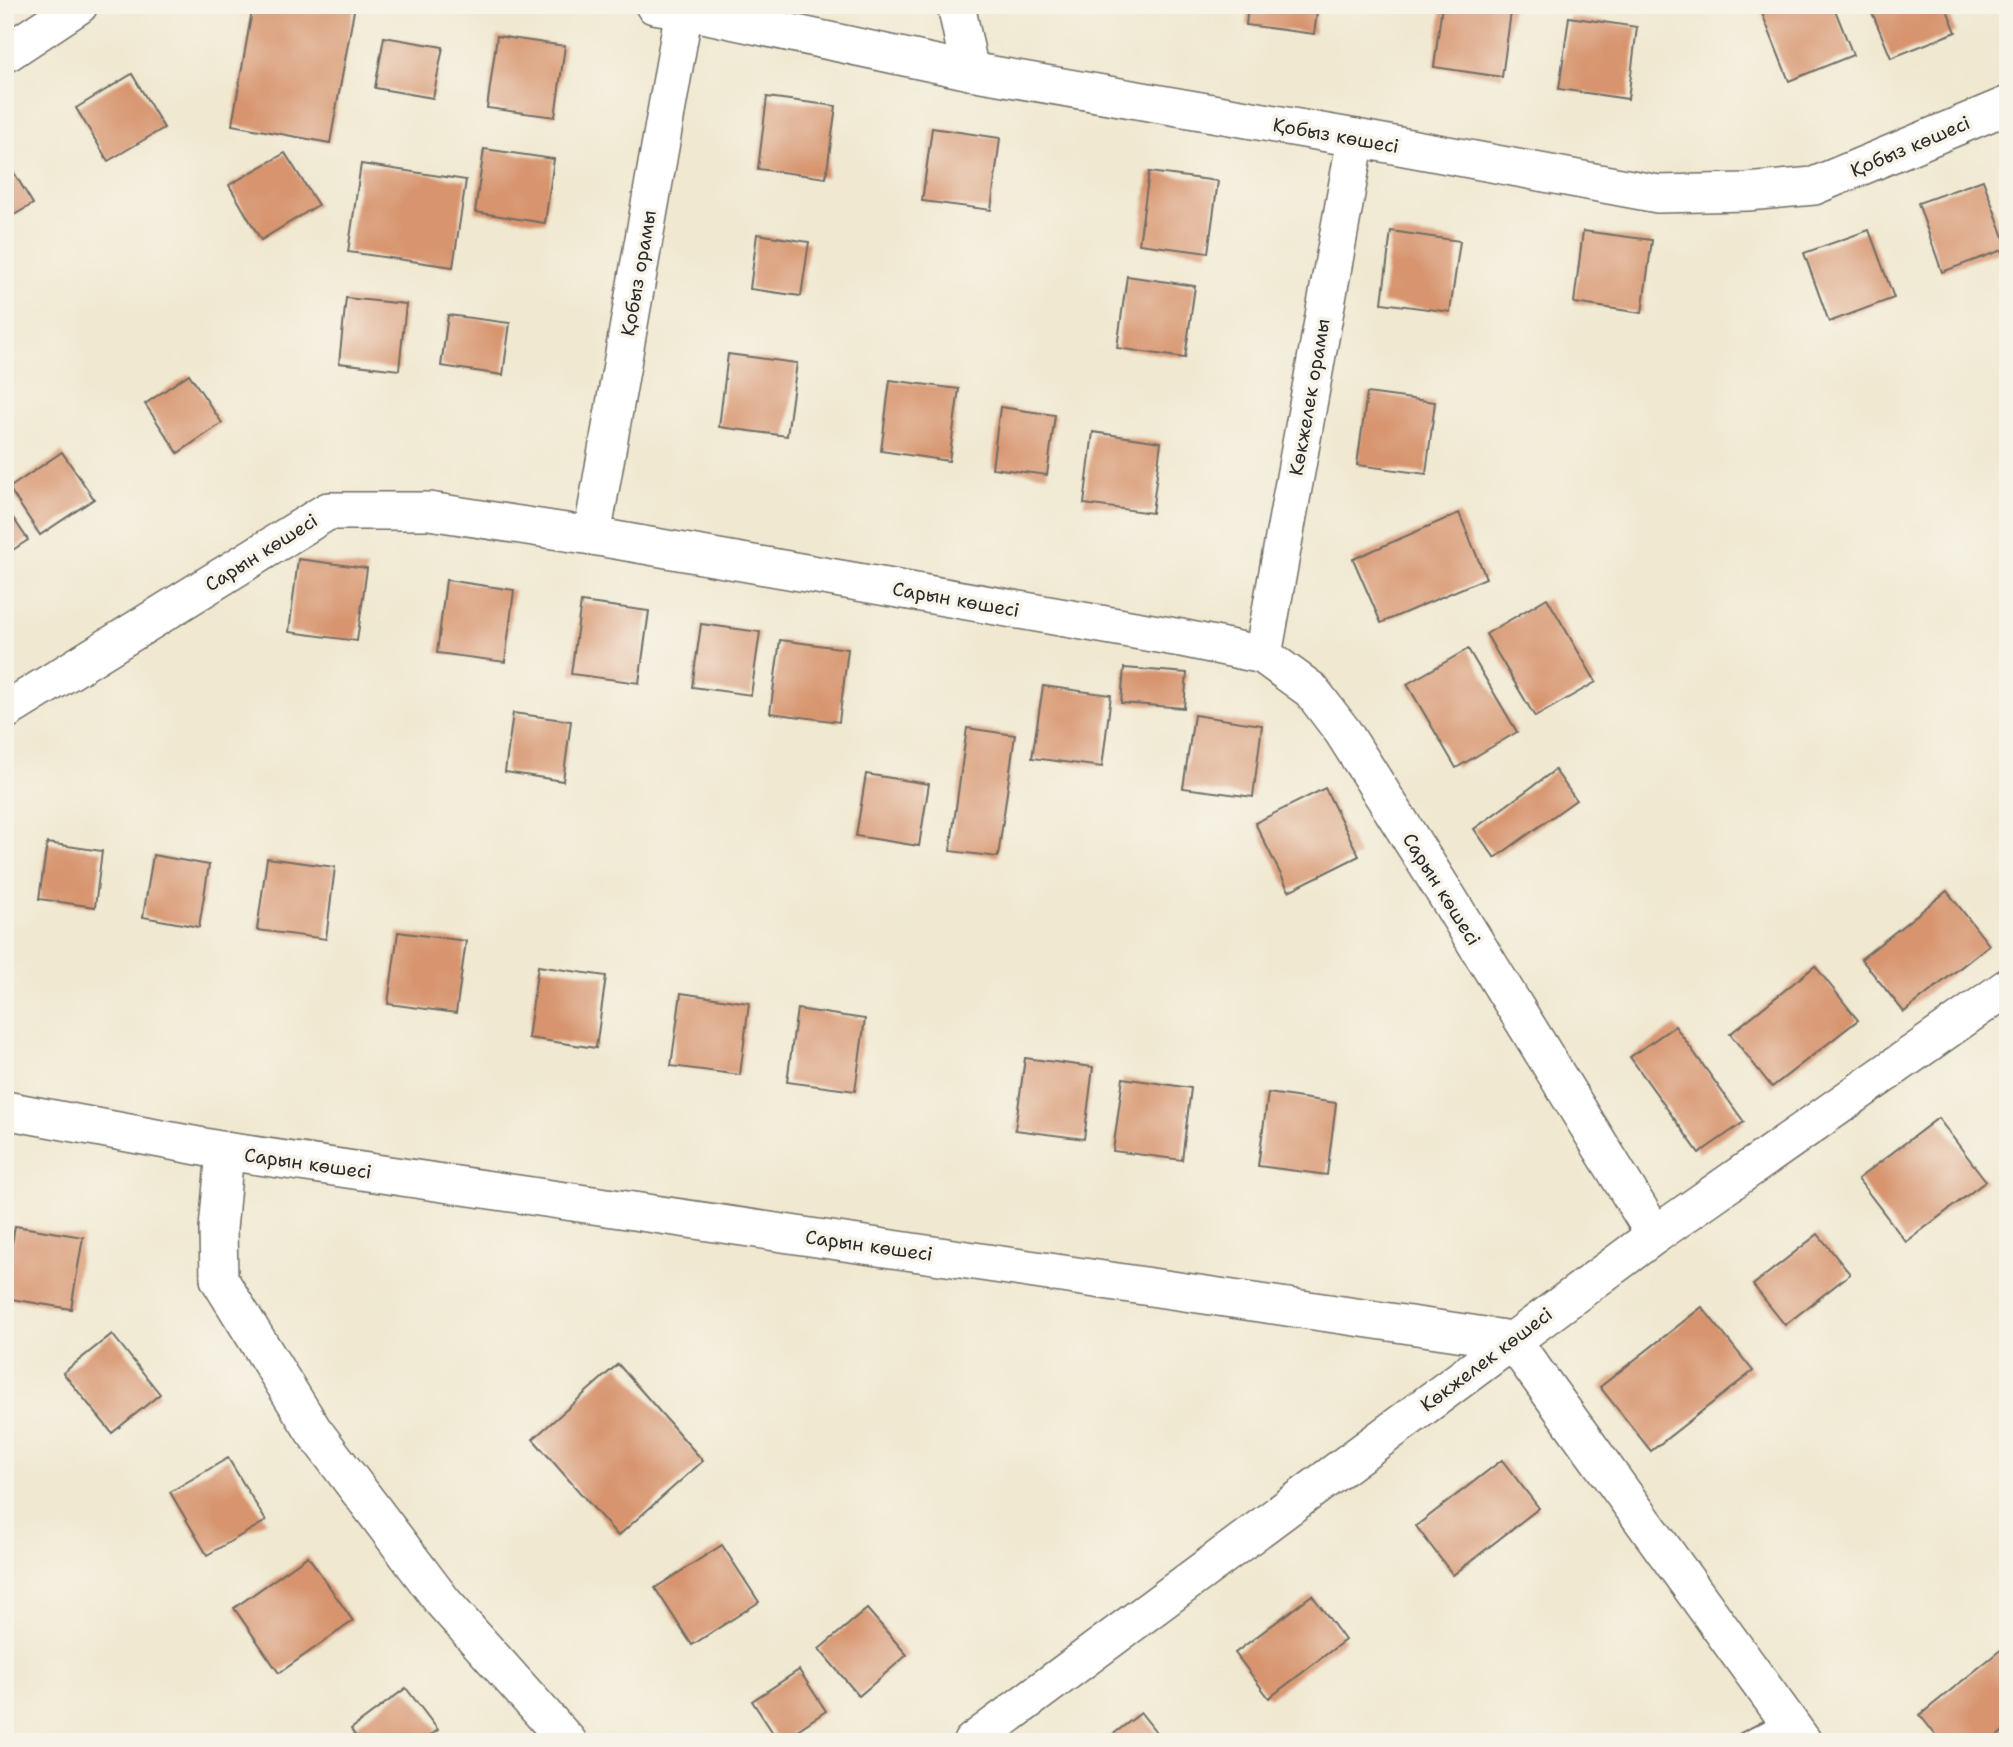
<svg xmlns="http://www.w3.org/2000/svg" width="2013" height="1747" font-family="'Shantell Sans',sans-serif">
<rect width="100%" height="100%" fill="#f7f3e8"/>
<filter id="ink" filterUnits="userSpaceOnUse"><feTurbulence type="fractalNoise" baseFrequency=".0143" numOctaves="2"/><feDisplacementMap in="SourceGraphic" scale="14" xChannelSelector="R" yChannelSelector="G"/><feConvolveMatrix kernelMatrix="1 2 1 2 8 2 1 2 1" color-interpolation-filters="sRGB"/></filter>
<filter id="wash" filterUnits="userSpaceOnUse"><feTurbulence type="fractalNoise" baseFrequency=".00686" numOctaves="4" result="noise"/><feDisplacementMap in="SourceGraphic" scale="28" xChannelSelector="R" yChannelSelector="G"/><feGaussianBlur stdDeviation="1.57" result="paint"/><feColorMatrix in="noise" values="0 0 0 0 0 0 0 0 0 0 0 0 0 0 0 0 0 1.4 0 .05"/><feComposite in="paint" operator="in"/></filter>
<g filter="url(#wash)">
<rect width="100%" height="100%" fill="#f0e8d0"/>
<g id="blocks">
<g fill="#d7946e">
<path d="M253,5H355L330,143L232,125Z"/>
<path d="M1248,5H1318L1314,34L1246,25Z"/>
<path d="M1442,5H1512L1502,77L1434,67Z"/>
<path d="M1781,5H1833L1853,55L1789,81L1762,13Z"/>
<path d="M1869,5H1945L1956,32L1891,58Z"/>
<path d="M1569,17L1637,27L1628,99L1559,89Z"/>
<path d="M497,36L565,46L555,117L487,108Z"/>
<path d="M384,37L443,47L433,98L375,88Z"/>
<path d="M132,74L164,128L108,161L76,108Z"/>
<path d="M767,97L836,106L826,178L758,169Z"/>
<path d="M932,128L1000,138L991,210L922,201Z"/>
<path d="M484,149L554,159L545,223L475,212Z"/>
<path d="M285,153L318,205L261,240L229,185Z"/>
<path d="M5,158L33,204L5,220Z"/>
<path d="M361,164L466,180L453,267L348,252Z"/>
<path d="M1149,172L1218,181L1208,253L1139,244Z"/>
<path d="M1983,180L2008,248L1942,272L1918,203Z"/>
<path d="M1869,230L1894,298L1829,322L1804,253Z"/>
<path d="M1391,231L1460,241L1450,312L1382,303Z"/>
<path d="M1583,231L1652,240L1642,313L1574,303Z"/>
<path d="M757,234L809,242L801,296L750,289Z"/>
<path d="M1127,276L1195,286L1185,358L1117,348Z"/>
<path d="M346,298L406,304L399,370L339,363Z"/>
<path d="M448,315L510,323L503,375L441,366Z"/>
<path d="M728,354L797,363L787,436L719,427Z"/>
<path d="M189,374L222,423L178,453L145,404Z"/>
<path d="M890,380L959,389L949,461L881,451Z"/>
<path d="M1367,393L1435,402L1426,474L1357,465Z"/>
<path d="M1000,407L1055,415L1047,475L992,468Z"/>
<path d="M1093,432L1161,442L1152,513L1084,504Z"/>
<path d="M62,452L94,499L40,535L9,488Z"/>
<path d="M5,506L28,540L5,555Z"/>
<path d="M1459,513L1486,578L1381,623L1353,559Z"/>
<path d="M298,559L367,568L357,641L289,632Z"/>
<path d="M446,580L514,590L505,662L437,653Z"/>
<path d="M1547,598L1596,682L1535,717L1486,634Z"/>
<path d="M581,602L649,611L639,683L571,674Z"/>
<path d="M701,624L760,632L751,695L692,687Z"/>
<path d="M780,640L848,649L839,722L770,713Z"/>
<path d="M1468,649L1517,732L1456,768L1407,684Z"/>
<path d="M1124,668L1187,673L1184,708L1121,703Z"/>
<path d="M1043,686L1111,695L1102,767L1032,758Z"/>
<path d="M513,713L571,721L563,781L505,772Z"/>
<path d="M1194,715L1262,725L1253,797L1183,788Z"/>
<path d="M967,728L1015,735L998,857L950,851Z"/>
<path d="M1555,770L1576,800L1495,858L1474,829Z"/>
<path d="M866,774L929,784L919,846L856,836Z"/>
<path d="M1325,788L1359,856L1289,891L1255,823Z"/>
<path d="M47,843L102,851L95,907L39,899Z"/>
<path d="M153,855L209,865L199,927L143,917Z"/>
<path d="M267,858L335,867L326,939L257,930Z"/>
<path d="M1947,891L1989,945L1904,1012L1861,959Z"/>
<path d="M398,932L466,941L456,1013L388,1004Z"/>
<path d="M538,966L606,976L596,1048L528,1038Z"/>
<path d="M1815,966L1858,1020L1772,1087L1730,1034Z"/>
<path d="M681,993L749,1003L740,1075L671,1066Z"/>
<path d="M797,1009L865,1019L855,1091L787,1082Z"/>
<path d="M1675,1026L1744,1122L1699,1153L1630,1057Z"/>
<path d="M1025,1058L1093,1067L1084,1139L1015,1130Z"/>
<path d="M1123,1078L1191,1088L1182,1160L1113,1151Z"/>
<path d="M1268,1093L1336,1103L1327,1175L1258,1166Z"/>
<path d="M1938,1118L1986,1181L1906,1242L1858,1179Z"/>
<path d="M15,1226L83,1237L71,1309L5,1298V1285Z"/>
<path d="M1818,1234L1850,1274L1785,1325L1753,1285Z"/>
<path d="M1702,1307L1753,1371L1651,1451L1600,1387Z"/>
<path d="M112,1334L160,1394L112,1433L63,1373Z"/>
<path d="M618,1364L703,1461L618,1536L533,1439Z"/>
<path d="M228,1458L266,1521L207,1555L170,1492Z"/>
<path d="M1502,1460L1539,1508L1453,1575L1416,1526Z"/>
<path d="M722,1545L759,1602L692,1645L655,1588Z"/>
<path d="M308,1556L353,1621L279,1673L234,1608Z"/>
<path d="M1312,1595L1345,1640L1269,1698L1235,1653Z"/>
<path d="M867,1609L907,1655L859,1696L819,1649Z"/>
<path d="M2003,1648L2008,1653V1727L1990,1742H1941L1920,1715Z"/>
<path d="M799,1670L826,1711L779,1742L752,1701Z"/>
<path d="M406,1688L438,1730L421,1742H359L351,1729Z"/>
<path d="M1141,1713L1164,1742H1103Z"/>
</g>
</g>
</g>
<g filter="url(#ink)">
<use href="#blocks" fill-opacity="0" stroke="#706d65" stroke-width="2"/>
<g fill="none" stroke-linecap="round" stroke-linejoin="round">
<g stroke="#706d65" stroke-width="23">
<path id="lane" d="M1746,1742L1787,1721"/>
</g>
<g stroke="#706d65" stroke-width="40">
<g id="street">
<path d="M654,5L684,10L970,71L1356,138L1658,194L1747,192L1814,186L2008,105"/>
<path d="M956,5L970,71"/>
<path d="M5,54L79,5"/>
<path d="M592,536L684,10"/>
<path d="M1263,655L1356,138"/>
<path d="M5,711L328,511H429L592,536L1181,638L1263,655L1311,690L1343,732L1445,893L1655,1235"/>
<path d="M5,1110L225,1151L1512,1340L1803,1742"/>
<path d="M225,1151L218,1229L219,1279L313,1430L443,1602L568,1742"/>
<path d="M972,1742L1655,1235L2008,987"/>
</g>
</g>
<use href="#lane" stroke="#fff" stroke-width="19"/>
<use href="#street" stroke="#fff" stroke-width="37"/>
</g>
</g>
<g text-anchor="middle" stroke-width="7" stroke-linejoin="round" paint-order="stroke">
<g font-size="19" fill="#2b2b2b" stroke="#f7f3e8">
<text transform="translate(1336 135) rotate(10)" y="7">Қобыз көшесі</text>
<text transform="translate(1910 146) rotate(-23)" y="7">Қобыз көшесі</text>
<text transform="translate(638 273) rotate(-80)" y="7">Қобыз орамы</text>
<text transform="translate(1309 397) rotate(-80)" y="7">Көкжелек орамы</text>
<text transform="translate(261 552) rotate(-32)" y="7">Сарын көшесі</text>
<text transform="translate(956 599) rotate(10)" y="7">Сарын көшесі</text>
<text transform="translate(1442 889) rotate(58)" y="7">Сарын көшесі</text>
<text transform="translate(308 1163) rotate(8)" y="7">Сарын көшесі</text>
<text transform="translate(869 1245) rotate(8)" y="7">Сарын көшесі</text>
<text transform="translate(1486 1359) rotate(-37)" y="7">Көкжелек көшесі</text>
</g>
</g>
<rect width="2013" height="1747" fill="none" stroke="#f7f3e8" stroke-width="28"/>
</svg>
